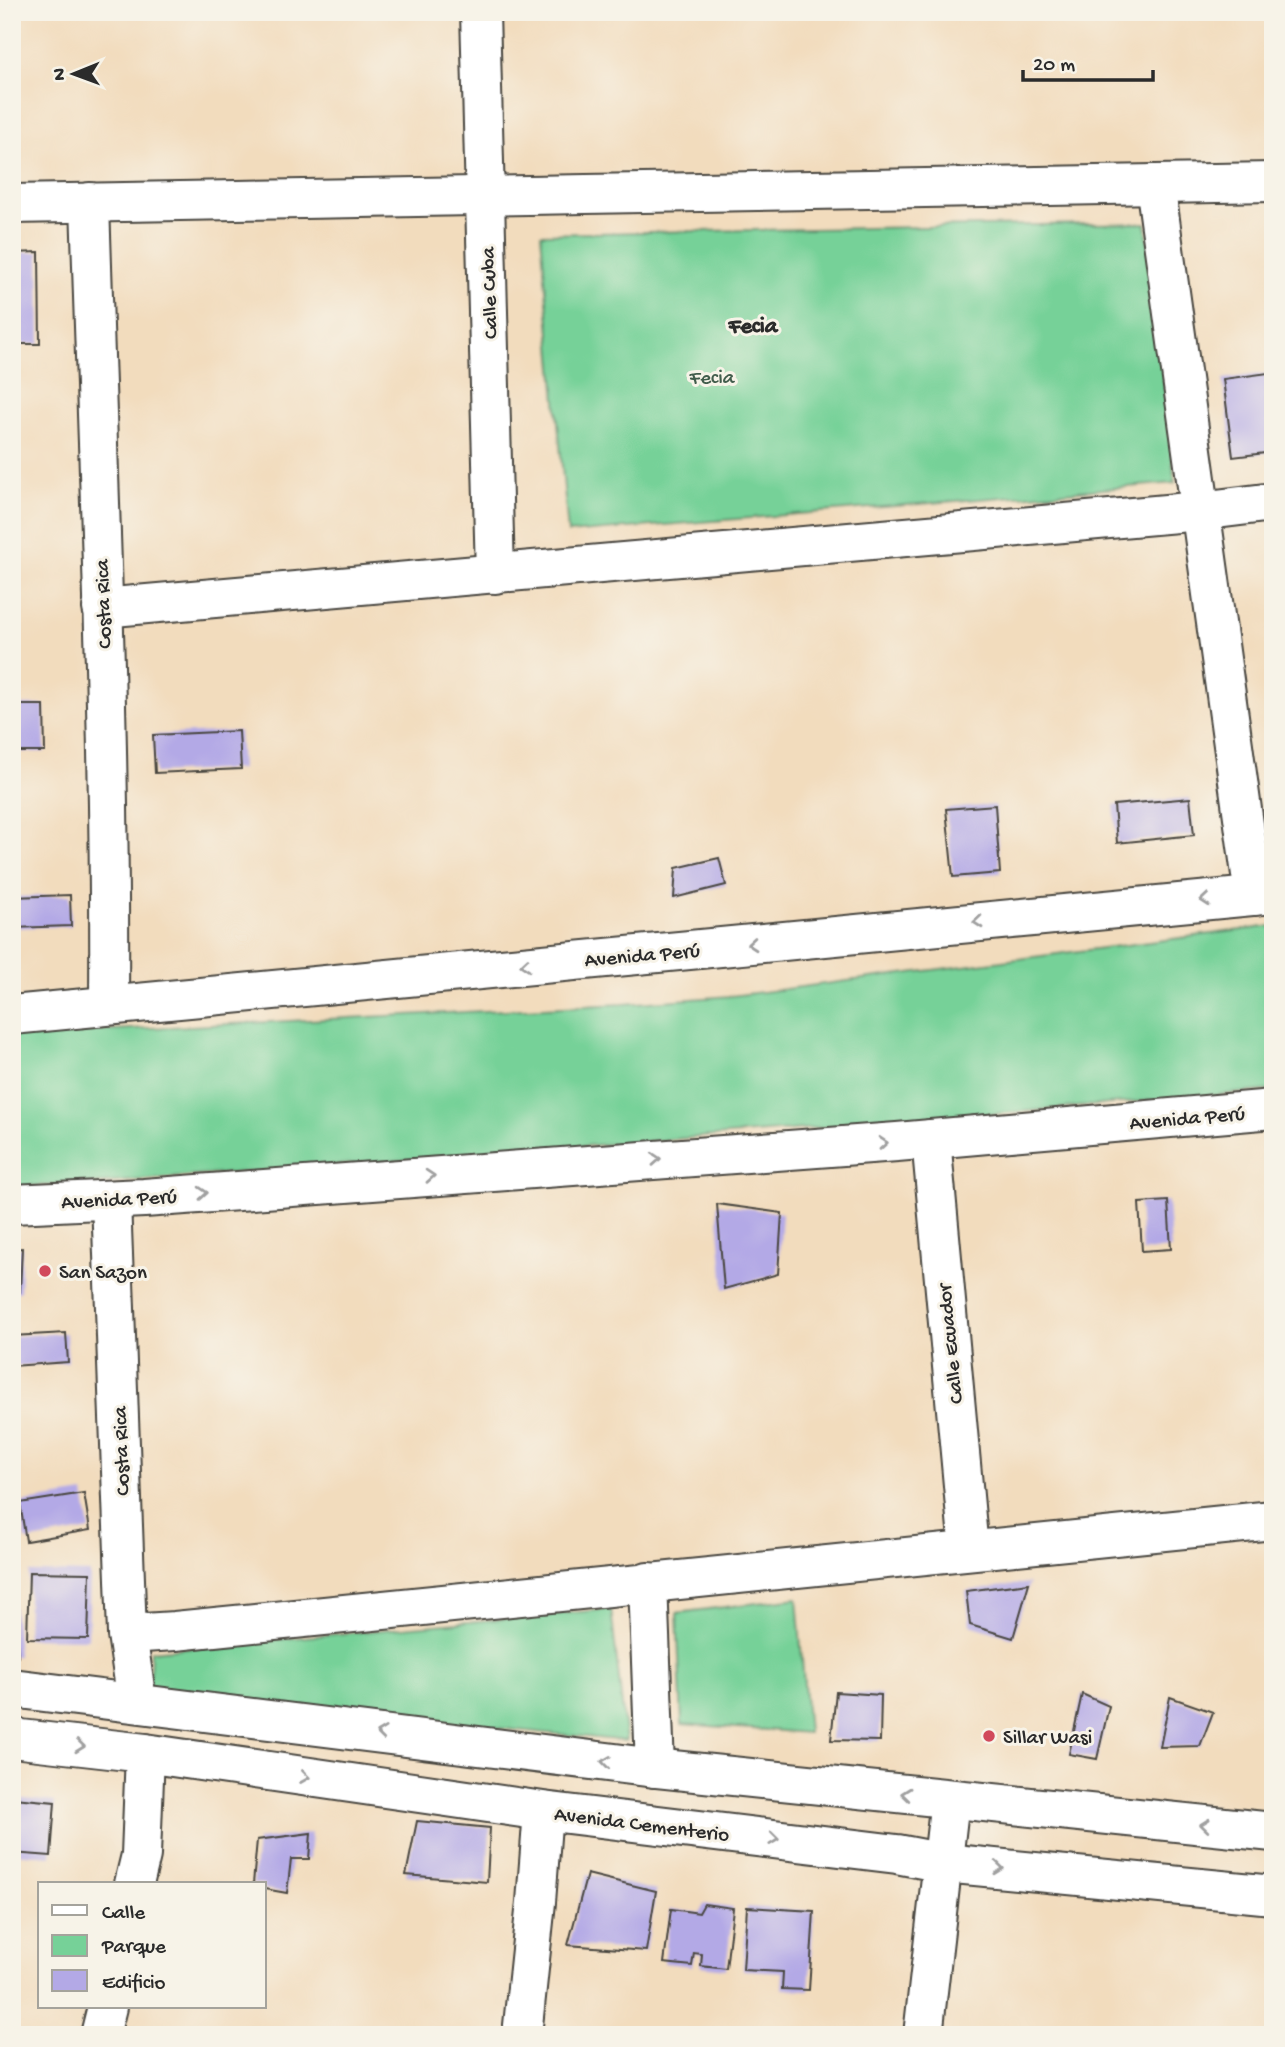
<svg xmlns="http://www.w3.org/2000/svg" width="1285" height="2047" font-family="'Gochi Hand',sans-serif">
<rect width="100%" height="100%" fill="#f7f3e8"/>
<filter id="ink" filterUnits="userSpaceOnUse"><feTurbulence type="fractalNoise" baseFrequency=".0143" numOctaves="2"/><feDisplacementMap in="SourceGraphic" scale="14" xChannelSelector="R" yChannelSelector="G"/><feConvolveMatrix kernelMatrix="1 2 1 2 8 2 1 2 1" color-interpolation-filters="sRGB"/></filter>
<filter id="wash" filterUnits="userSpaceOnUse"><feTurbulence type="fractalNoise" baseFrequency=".00686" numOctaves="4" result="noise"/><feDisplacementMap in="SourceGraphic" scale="28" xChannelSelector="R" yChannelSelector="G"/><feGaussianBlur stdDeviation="1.57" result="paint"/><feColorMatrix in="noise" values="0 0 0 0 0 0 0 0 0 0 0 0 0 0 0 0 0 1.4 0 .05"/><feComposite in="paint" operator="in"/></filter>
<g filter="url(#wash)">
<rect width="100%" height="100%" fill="#f2dcbd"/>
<g fill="#76d198" stroke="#507e62" stroke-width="2">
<path d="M1146,223L1175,483L568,533L541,234Z"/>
<path d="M1273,926V1090L960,1117L78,1185L12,1186V1035L623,1004L731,996Z"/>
<path d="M797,1598L808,1733L682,1724L677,1613Z"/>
<path d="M611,1609L626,1741L149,1693L151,1651Z"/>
</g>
<g id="blocks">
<g fill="#b3a9e6">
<path d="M39,252L40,344H12V253Z"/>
<path d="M1268,373L1273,407V452L1233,457L1223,379Z"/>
<path d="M12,705H44L45,752H12Z"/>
<path d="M239,731L241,769L155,773L153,735Z"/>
<path d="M1190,798L1194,835L1117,843L1114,805Z"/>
<path d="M995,805L1000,873L953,877L946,809Z"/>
<path d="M719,858L726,885L674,898L676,868Z"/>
<path d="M70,895L71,926L12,928V897Z"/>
<path d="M1168,1201L1171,1249L1142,1251L1139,1203Z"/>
<path d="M717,1204L782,1213L778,1274L724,1289Z"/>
<path d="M22,1248L20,1292H12V1249Z"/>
<path d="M66,1333L68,1362L12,1366V1336Z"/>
<path d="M84,1493L90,1530L26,1541L20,1503Z"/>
<path d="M29,1572L90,1573L88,1639L27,1638Z"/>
<path d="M1029,1583L1013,1638L970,1625L966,1591Z"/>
<path d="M12,1604H14L18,1656H12Z"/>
<path d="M836,1692L881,1695L880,1741L831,1740Z"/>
<path d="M1082,1694L1109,1706L1097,1759L1069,1754Z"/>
<path d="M1170,1697L1213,1712L1200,1746L1160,1747Z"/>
<path d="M14,1798L55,1802L51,1856L12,1853Z"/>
<path d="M417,1821L490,1828L487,1882L406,1875Z"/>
<path d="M311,1833L309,1859H291L287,1893L264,1889V1884H253L257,1840Z"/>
<path d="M587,1874L656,1891L646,1951L568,1945Z"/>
<path d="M704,1904L733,1908L726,1969L701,1966L702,1954L694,1953L692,1966L664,1963L671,1909L699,1913Z"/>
<path d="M747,1907L814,1911L809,1990L782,1989L783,1972L743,1970Z"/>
</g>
</g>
</g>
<g filter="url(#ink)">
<use href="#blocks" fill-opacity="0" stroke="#494641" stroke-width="2"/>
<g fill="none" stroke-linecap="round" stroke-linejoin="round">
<g stroke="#494641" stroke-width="42">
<g id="minor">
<path d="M480,12L495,574"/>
<path d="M1155,184L1254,896"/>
<path d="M90,202C98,470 111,738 109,1005"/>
<path d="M12,204L1273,182"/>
<path d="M102,608L1200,511L1273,502"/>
<path d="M931,1139L969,1550"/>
<path d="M111,1200L127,1634L137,1702"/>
<path d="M648,1582L655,1768"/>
<path d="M127,1634L175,1631L1273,1520"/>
<path d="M134,1884L141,1855L145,1753"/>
<path d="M100,2035L107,2007"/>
<path d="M522,2035L536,1902L543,1811"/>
<path d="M923,2035L950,1799"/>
</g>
</g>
<g stroke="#494641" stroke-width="42">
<g id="major">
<path d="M12,1015L1273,894"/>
<path d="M12,1204L144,1198L897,1142L1273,1109"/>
<path d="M12,1688L655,1768L1273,1832"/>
<path d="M12,1738L145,1753L543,1811L897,1854L944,1863L1273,1895"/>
</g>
</g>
<use href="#minor" stroke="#fff" stroke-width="38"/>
<use href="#major" stroke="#fff" stroke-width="38"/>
</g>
<defs><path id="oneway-chevron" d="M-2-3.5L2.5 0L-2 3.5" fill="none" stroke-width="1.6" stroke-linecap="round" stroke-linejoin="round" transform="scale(1.75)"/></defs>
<g stroke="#a0a0a0">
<use href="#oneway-chevron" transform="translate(1205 900) rotate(175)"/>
<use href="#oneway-chevron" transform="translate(978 922) rotate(175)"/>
<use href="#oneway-chevron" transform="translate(752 944) rotate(175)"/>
<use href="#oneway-chevron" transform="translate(525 965) rotate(175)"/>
<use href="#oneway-chevron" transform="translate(883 1143) rotate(-4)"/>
<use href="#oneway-chevron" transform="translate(656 1159) rotate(-4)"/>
<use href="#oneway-chevron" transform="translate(430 1176) rotate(-4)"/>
<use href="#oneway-chevron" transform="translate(203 1193) rotate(-4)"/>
<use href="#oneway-chevron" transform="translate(381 1733) rotate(-173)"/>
<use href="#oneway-chevron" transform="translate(80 1746) rotate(6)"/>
<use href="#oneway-chevron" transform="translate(606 1762) rotate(-173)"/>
<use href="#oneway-chevron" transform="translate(305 1777) rotate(8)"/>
<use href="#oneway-chevron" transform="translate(906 1794) rotate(-174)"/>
<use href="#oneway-chevron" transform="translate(1205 1825) rotate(-174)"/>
<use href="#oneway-chevron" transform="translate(774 1839) rotate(7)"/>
<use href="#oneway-chevron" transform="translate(999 1868) rotate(6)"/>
</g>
</g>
<g fill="#d1495b" stroke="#f7f3e8" stroke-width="2.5">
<circle cx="45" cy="1271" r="7"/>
<circle cx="989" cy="1736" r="7"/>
</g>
<g text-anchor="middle" stroke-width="6" stroke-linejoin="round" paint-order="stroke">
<g font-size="21" fill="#2b2b2b" stroke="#f7f3e8">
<text transform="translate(488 293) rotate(-92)" y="7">Calle Cuba</text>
<text transform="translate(102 604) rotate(-92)" y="7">Costa Rica</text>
<text transform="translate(642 954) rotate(-5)" y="7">Avenida Perú</text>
<text transform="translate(1187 1117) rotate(-5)" y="7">Avenida Perú</text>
<text transform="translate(119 1198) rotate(-3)" y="7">Avenida Perú</text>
<text transform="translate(949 1344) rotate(-96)" y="7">Calle Ecuador</text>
<text transform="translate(120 1451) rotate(-92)" y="7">Costa Rica</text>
<text transform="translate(642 1823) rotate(7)" y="7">Avenida Cementerio</text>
</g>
<g font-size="21" fill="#425d4c" stroke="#f7f3e8">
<text x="712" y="383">Fecia</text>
</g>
<g font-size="21" fill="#2b2b2b" stroke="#f7f3e8" text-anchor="start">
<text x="59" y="1278">San Sazon</text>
<text x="1003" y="1743">Sillar Wasi</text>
</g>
<g font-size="23" font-weight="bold" fill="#2b2b2b" stroke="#f7f3e8">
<text x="753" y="332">Fecia</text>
</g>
</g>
<rect width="1285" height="2047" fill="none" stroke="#f7f3e8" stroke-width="42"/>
<rect x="38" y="1882" width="228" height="126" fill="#f7f3e8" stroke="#a5a39c" stroke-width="2"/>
<rect x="52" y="1905" width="35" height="10" fill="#ffffff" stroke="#a5a39c" stroke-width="2"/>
<text x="102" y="1918" font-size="21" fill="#2b2b2b">Calle</text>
<rect x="52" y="1935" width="35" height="21" fill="#76d198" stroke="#a5a39c" stroke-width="2"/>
<text x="102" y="1952" font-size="21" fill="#2b2b2b">Parque</text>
<rect x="52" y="1970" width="35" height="21" fill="#b3a9e6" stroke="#a5a39c" stroke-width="2"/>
<text x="102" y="1988" font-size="21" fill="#2b2b2b">Edificio</text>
<g transform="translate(74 74) rotate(269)" stroke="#f7f3e8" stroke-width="5" paint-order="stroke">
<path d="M0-5L12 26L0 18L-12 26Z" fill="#2b2b2b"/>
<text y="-10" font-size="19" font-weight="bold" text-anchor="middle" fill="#2b2b2b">N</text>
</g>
<path d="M1023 70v10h130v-10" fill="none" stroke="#2b2b2b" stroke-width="3.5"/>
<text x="1033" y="70" font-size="21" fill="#2b2b2b" stroke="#f7f3e8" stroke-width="5" paint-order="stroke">20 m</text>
</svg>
